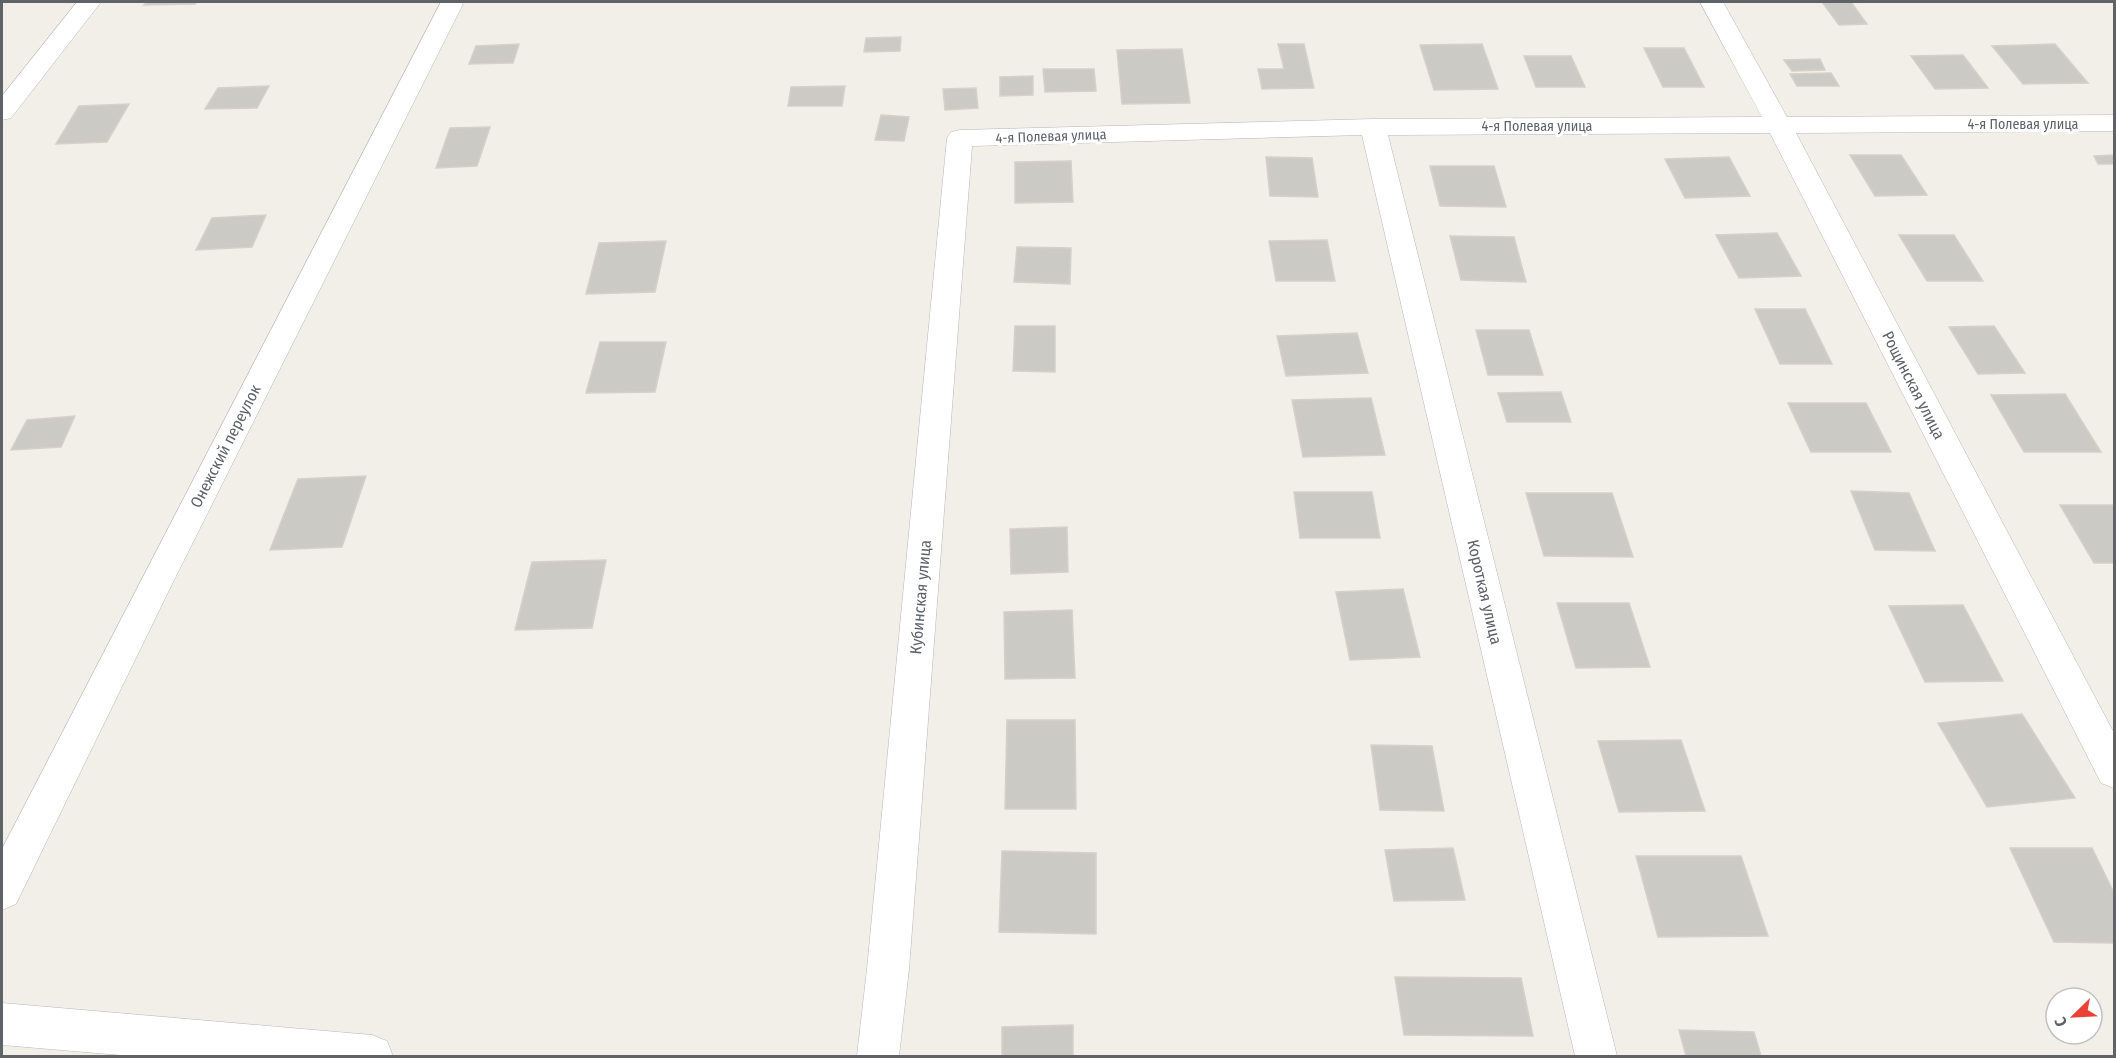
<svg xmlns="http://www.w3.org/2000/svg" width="2116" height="1058" font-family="'Fira Sans Condensed',sans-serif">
<rect width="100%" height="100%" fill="#f1efe8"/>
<g fill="#cccac5" stroke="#d6d1c6" stroke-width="1.5">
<path d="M147,2H197L195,4L144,5Z"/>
<path d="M1822,2H1851L1867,24L1839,25Z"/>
<path d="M901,37L900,51L864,52L866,38Z"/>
<path d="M519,44L513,63L469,64L476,46Z"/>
<path d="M1278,44H1304L1314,88L1262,89L1258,69H1284Z"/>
<path d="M1482,44L1498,89L1434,90L1420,45Z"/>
<path d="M2055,44L2088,83L2023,84L1992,46Z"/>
<path d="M1644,48H1684L1704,87H1663Z"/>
<path d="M1182,49L1190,103L1122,104L1117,50Z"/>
<path d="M1963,55L1988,88L1935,89L1911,56Z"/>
<path d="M1524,56H1571L1585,87H1536Z"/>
<path d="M1820,59L1825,70L1792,71L1784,60Z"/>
<path d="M1043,69H1094L1096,91L1045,92Z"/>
<path d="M1831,73L1839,86H1797L1790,74Z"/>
<path d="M1033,76V95L1000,96V77Z"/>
<path d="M269,86L257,108L205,109L218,88Z"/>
<path d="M845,86L842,106H788L791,87Z"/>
<path d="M976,88L978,108L945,110L943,89Z"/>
<path d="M129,104L107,142L56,144L79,106Z"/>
<path d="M881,115L909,117L904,141L875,140Z"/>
<path d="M490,127L477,166L436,168L450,128Z"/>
<path d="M1850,155H1901L1927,195L1875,196Z"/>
<path d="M2114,155V164H2098L2094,156Z"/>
<path d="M1266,157L1312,158L1318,197L1270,196Z"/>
<path d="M1729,157L1750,196L1685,198L1665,159Z"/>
<path d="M1071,161L1073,202L1015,203V162Z"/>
<path d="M1430,166H1494L1506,207L1440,206Z"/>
<path d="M266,215L252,247L196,250L212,218Z"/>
<path d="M1777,233L1801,276L1739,278L1716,235Z"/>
<path d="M1899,235H1954L1983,281H1927Z"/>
<path d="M1450,236L1514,237L1526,282L1461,280Z"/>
<path d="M1327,240L1335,281H1276L1269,241Z"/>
<path d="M666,241L655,292L586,294L599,243Z"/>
<path d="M1017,247L1071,248L1070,284L1014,282Z"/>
<path d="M1755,309H1805L1832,364H1780Z"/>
<path d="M1015,326H1055V372L1013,371Z"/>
<path d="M1994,326L2025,373L1978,374L1949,327Z"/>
<path d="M1476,330H1529L1543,375H1488Z"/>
<path d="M1357,333L1368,373L1286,376L1277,336Z"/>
<path d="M600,342H666L655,392L586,393Z"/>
<path d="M1561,392L1571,422H1507L1498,393Z"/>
<path d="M2065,394L2101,452H2024L1991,395Z"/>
<path d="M1371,398L1385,455L1303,457L1292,400Z"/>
<path d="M1788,403H1866L1891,452H1811Z"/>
<path d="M75,416L61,447L11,450L27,420Z"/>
<path d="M366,476L342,547L270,550L298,479Z"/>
<path d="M1851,491L1909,493L1935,551L1875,550Z"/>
<path d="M1294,492H1372L1380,538H1300Z"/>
<path d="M1526,493H1612L1633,557L1544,556Z"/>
<path d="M2060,505H2114V563H2094Z"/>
<path d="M1067,527L1068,572L1011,574L1010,529Z"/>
<path d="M606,560L592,628L515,630L532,562Z"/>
<path d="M1403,589L1420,657L1350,660L1336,592Z"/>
<path d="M1557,603H1629L1650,667L1576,668Z"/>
<path d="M1963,605L2003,681L1925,682L1889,606Z"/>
<path d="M1072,610L1075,678L1005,679L1004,612Z"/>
<path d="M2022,714L2075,798L1987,807L1938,723Z"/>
<path d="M1007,720H1075L1076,809H1005Z"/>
<path d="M1681,740L1705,811L1619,812L1598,741Z"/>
<path d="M1371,745L1432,746L1444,811L1380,810Z"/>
<path d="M1453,848L1465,900L1394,901L1385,850Z"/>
<path d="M2010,848H2092L2114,893V943L2054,942Z"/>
<path d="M1002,851L1096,853V934L999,932Z"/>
<path d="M1636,856H1741L1768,936L1658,937Z"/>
<path d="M1395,977L1521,978L1533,1036L1404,1035Z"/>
<path d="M1073,1025V1056H1002V1027Z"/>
<path d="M1679,1030L1754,1032L1761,1056H1686Z"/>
</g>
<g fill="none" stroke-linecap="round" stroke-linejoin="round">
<g stroke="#b5b8bc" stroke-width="1">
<g id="street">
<path d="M77,2H101L11,118L2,120V96Z"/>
<path d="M441,2H461L463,4L174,580L16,904L2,910V849Z"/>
<path d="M1700,2H1723L1787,117L2114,115V131L1796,133L2114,733V788L2101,783L1770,133L1388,135L1617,1056H1575L1362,135L972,146L909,969L899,1056H857L867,969L947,138L951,132L960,130L1373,119L1762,117Z"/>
<path d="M2,1003L372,1035L387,1041L393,1056H132L2,1045Z"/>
</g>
</g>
<use href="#street" fill="#fff" fill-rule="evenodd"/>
</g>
<g text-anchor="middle" stroke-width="6" stroke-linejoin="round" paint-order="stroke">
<g font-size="14" fill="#5f6368" stroke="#fff">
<text x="2023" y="129">4-я Полевая улица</text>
<text x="1537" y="131">4-я Полевая улица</text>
<text transform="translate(1051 136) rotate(-2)" y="5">4-я Полевая улица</text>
</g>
<g font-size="16" fill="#5f6368" stroke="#fff">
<text transform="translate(1914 385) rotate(63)" y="6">Рощинская улица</text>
<text transform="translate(225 446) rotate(-63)" y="6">Онежский переулок</text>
<text transform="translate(1485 592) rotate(77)" y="6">Короткая улица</text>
<text transform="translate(920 597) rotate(-85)" y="6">Кубинская улица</text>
</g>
</g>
<rect width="2116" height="1058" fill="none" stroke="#5f6368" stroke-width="6"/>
<g transform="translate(2074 1016) rotate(246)"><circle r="28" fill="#ffffff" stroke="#bfc1c3" stroke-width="1.5"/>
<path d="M0-4.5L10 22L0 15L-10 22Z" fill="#ea4335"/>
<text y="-9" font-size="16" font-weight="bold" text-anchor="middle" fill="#5f6368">С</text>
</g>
</svg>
